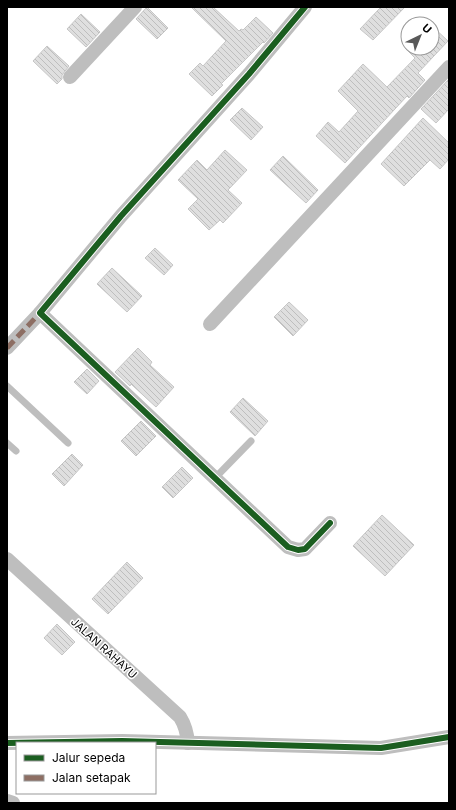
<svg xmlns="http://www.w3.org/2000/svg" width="456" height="810" font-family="Inter,sans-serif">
<defs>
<pattern id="building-back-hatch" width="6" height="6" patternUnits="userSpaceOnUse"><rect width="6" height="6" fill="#dfdfdf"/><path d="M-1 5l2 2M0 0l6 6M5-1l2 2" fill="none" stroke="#bebebe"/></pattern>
</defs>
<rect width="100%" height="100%" fill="#fff"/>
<g fill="url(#building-back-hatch)" stroke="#c6c6c6">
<path d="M147,7L168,28L157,39L136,19Z"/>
<path d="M191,7H213L239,31L241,29L243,30L256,17L273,33L264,43L263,42L221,84L223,85L212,96L189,74L200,63L203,66L226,41Z"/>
<path d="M381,7H405L373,40L360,29Z"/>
<path d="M81,14L100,32L86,47L67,29Z"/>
<path d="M432,26L448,41L418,73L425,80L409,98L407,96L345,163L316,136L328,122L339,132L358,111L338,91L363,64L387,87L415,58L405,48H432Z"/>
<path d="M47,46L69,66L62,75V79L57,84L33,61Z"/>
<path d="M449,79V109L436,123L421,109Z"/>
<path d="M242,108L263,127L251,140L230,120Z"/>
<path d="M423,118L449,143V159L440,169L430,160L404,186L381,164Z"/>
<path d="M225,150L247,170L228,190L242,203L223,223L220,220L209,230L188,209L198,199L178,180L197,160L207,170Z"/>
<path d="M283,156L318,190L306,203L270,170Z"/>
<path d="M155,248L173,265L164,275L145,258Z"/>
<path d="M112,268L142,296L127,312L97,284Z"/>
<path d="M289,302L308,320L293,336L274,317Z"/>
<path d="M138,348L152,362L150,365L174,387L156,407L131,384L130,386L115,372Z"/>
<path d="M87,369L99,381L87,394L74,382Z"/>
<path d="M243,398L268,421L255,436L230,412Z"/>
<path d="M141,421L156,436L136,456L121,441Z"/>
<path d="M72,454L83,465L64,486L52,474Z"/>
<path d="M182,467L193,478L173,498L162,487Z"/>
<path d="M382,515L414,545L385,576L353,546Z"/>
<path d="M127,562L143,578L108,614L92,599Z"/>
<path d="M57,624L75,642L62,655L44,638Z"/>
</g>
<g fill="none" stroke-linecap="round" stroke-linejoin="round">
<g stroke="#bebebe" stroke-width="7">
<path d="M7,386L68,443"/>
<path d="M7,443L16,451"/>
<path d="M215,478L251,441"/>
</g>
<g stroke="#bebebe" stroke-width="14">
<path d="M305,7L249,74L121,216L40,313L288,547L298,550L305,549L330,523"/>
<path d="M70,77L135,7"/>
<path d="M210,324L449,67"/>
<path d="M7,348L40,313"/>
<path d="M7,559L180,717C185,725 187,732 188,743"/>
<path d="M7,743L122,741L381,748L449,737"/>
<path d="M7,801L13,803"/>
</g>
<path stroke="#8d6e63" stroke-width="5" stroke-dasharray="10 5" stroke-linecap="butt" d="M7,348L40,313"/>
<g stroke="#fff" stroke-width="8">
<g id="cycleway">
<path d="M305,7L249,74L121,216L40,313L288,547L298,550L305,549L330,523"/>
<path d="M7,743L122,741L381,748L449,737"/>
</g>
</g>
<use href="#cycleway" stroke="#1b5e20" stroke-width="6"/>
</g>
<g text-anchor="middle" stroke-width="3" stroke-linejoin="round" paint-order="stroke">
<g font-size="11" fill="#000" stroke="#fff">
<text transform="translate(104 648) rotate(42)" y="4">JALAN RAHAYU</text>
</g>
</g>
<rect width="456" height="810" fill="none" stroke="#000000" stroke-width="16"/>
<rect x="16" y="742" width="140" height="52" fill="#ffffff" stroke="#999999"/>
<rect x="24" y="755" width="20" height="6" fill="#1b5e20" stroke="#999999"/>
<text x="52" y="762" font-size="12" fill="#000000">Jalur sepeda</text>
<rect x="24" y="775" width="20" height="6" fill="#8d6e63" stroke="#999999"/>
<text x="52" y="782" font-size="12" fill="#000000">Jalan setapak</text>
<g transform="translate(420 36) rotate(43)"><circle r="19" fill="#ffffff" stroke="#999999"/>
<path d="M0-3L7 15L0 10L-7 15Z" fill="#595959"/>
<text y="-6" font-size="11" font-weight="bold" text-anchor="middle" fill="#000000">U</text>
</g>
</svg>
